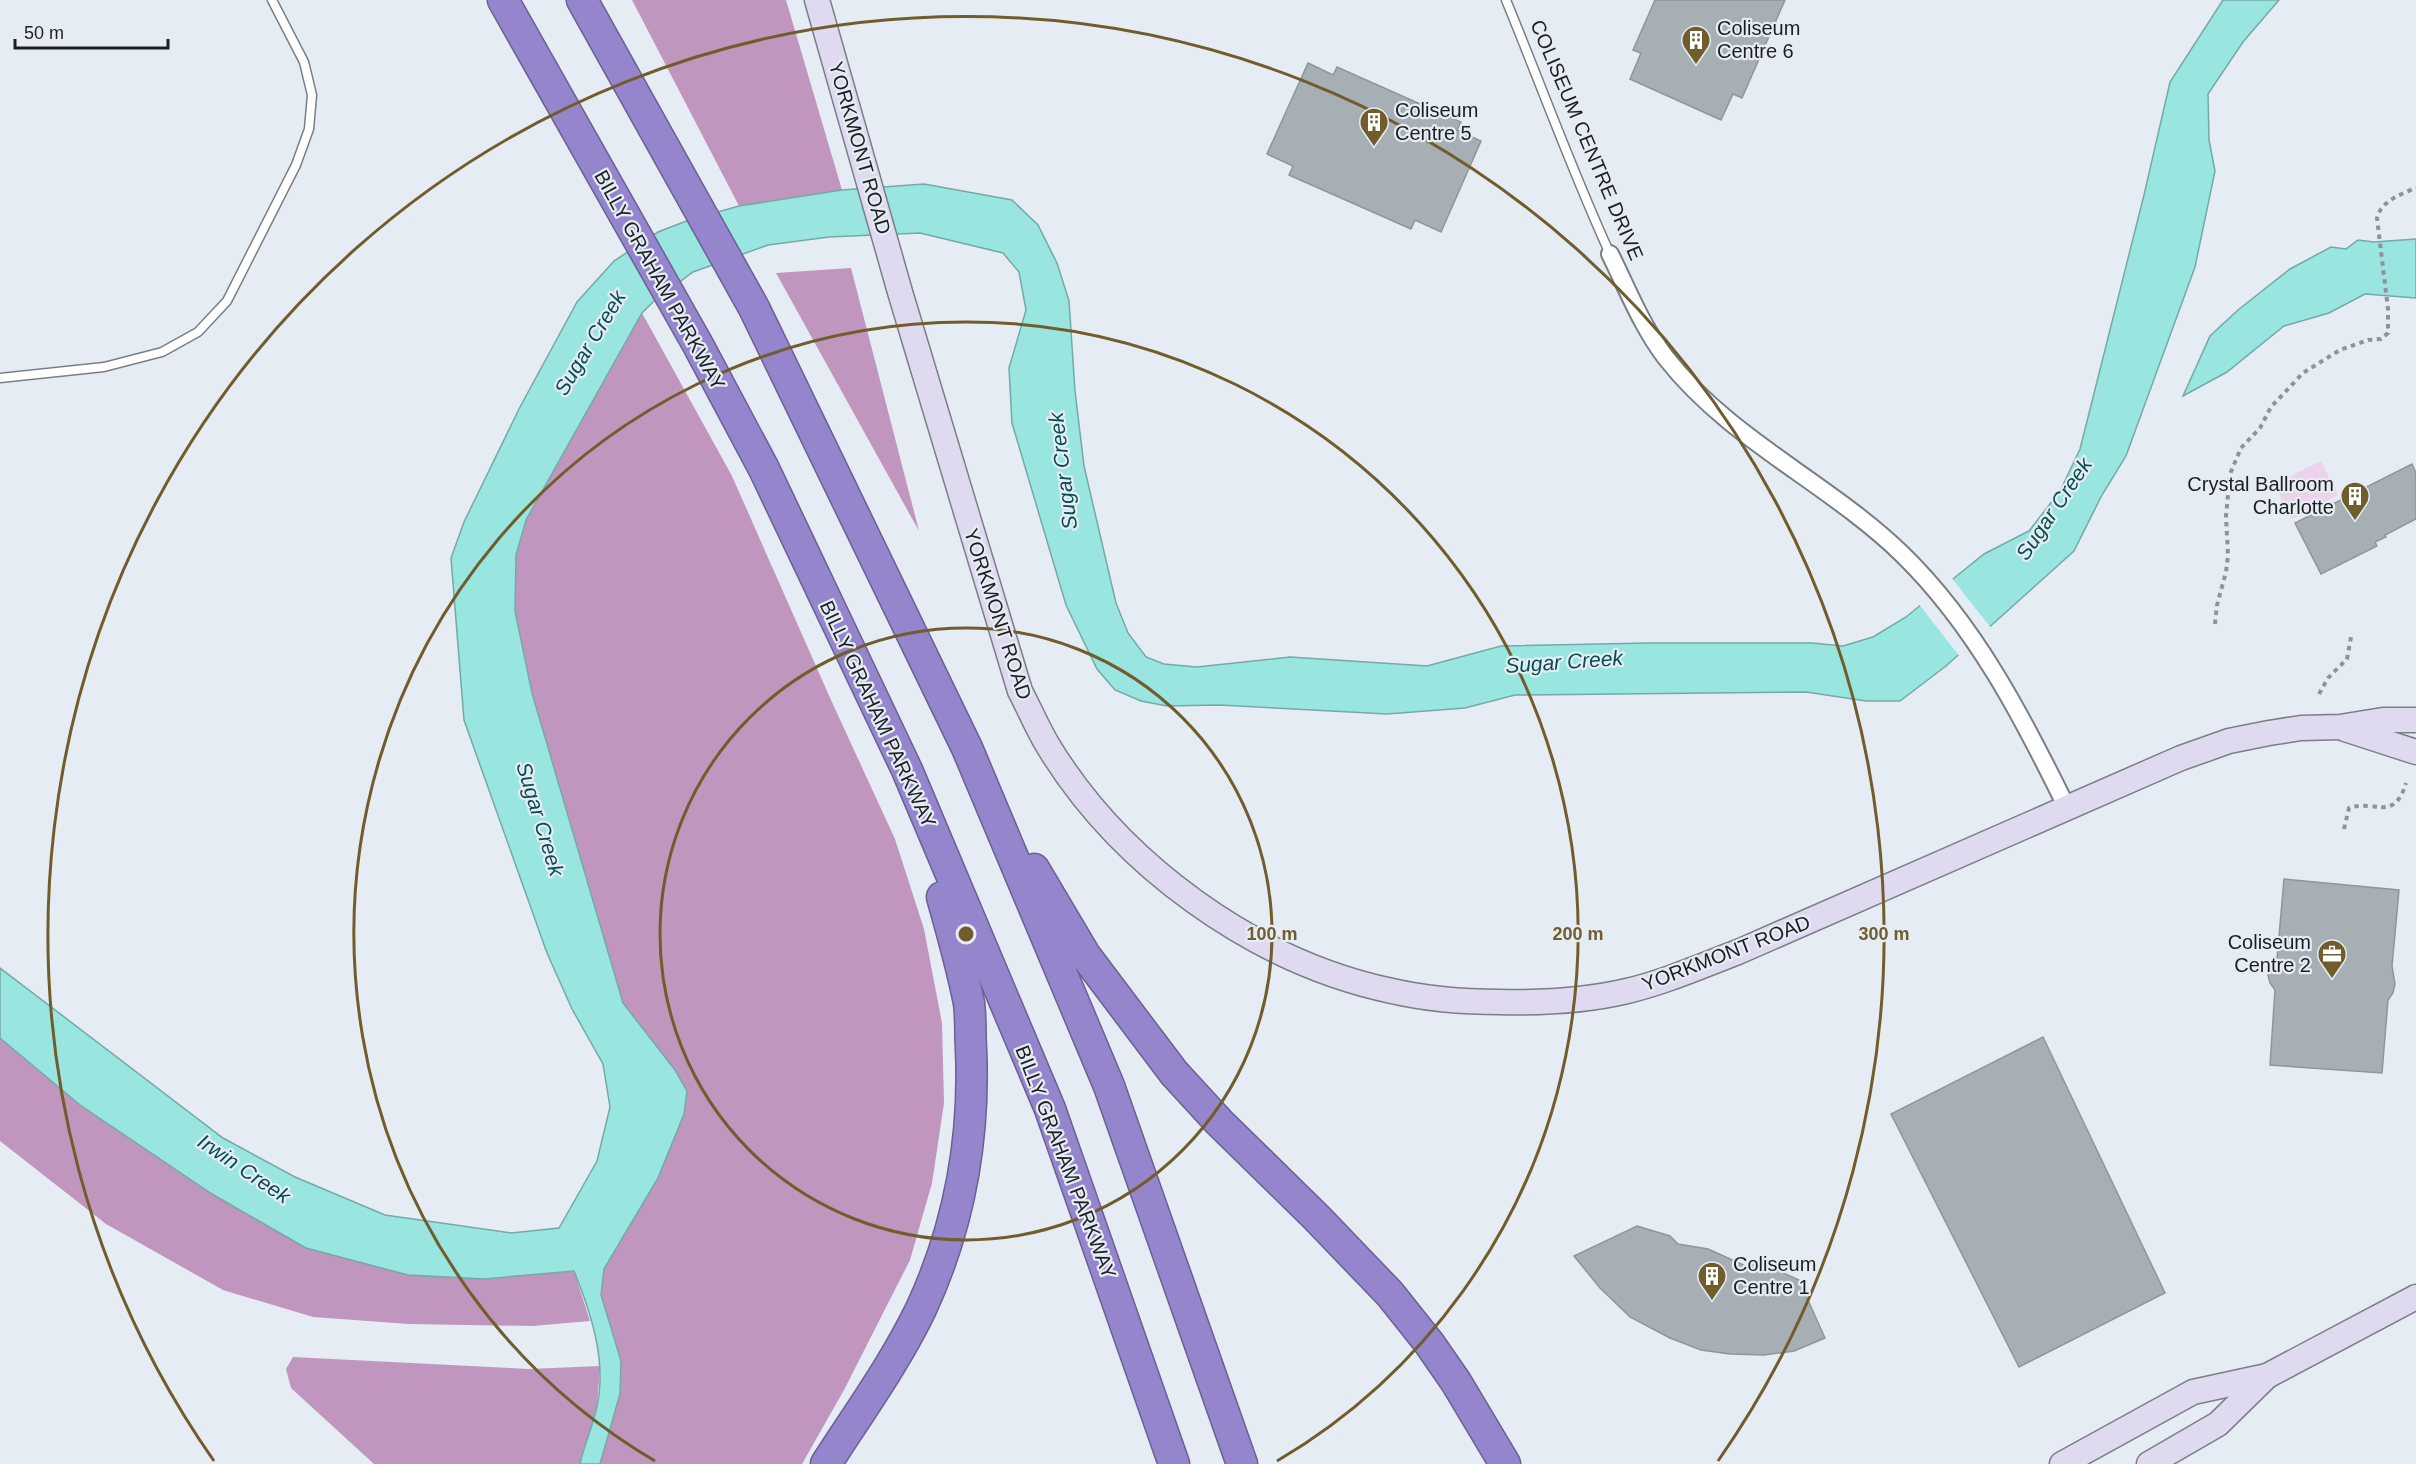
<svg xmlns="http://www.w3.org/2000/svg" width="2416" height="1464" font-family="Arial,sans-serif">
<rect width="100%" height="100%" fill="#e6ecf4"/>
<path fill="#edd2ec" d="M2321,461L2338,495L2292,519L2274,484Z"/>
<g fill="#c096bf">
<path d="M632,0H786L842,190L739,206Z"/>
<path d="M851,268L919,531L776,273Z"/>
<path d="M642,313L732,476L831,700L895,839L924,929L942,1023L944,1103L932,1183L910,1260L844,1390L802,1464H600L609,1431L621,1361L601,1295L604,1269L610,1257L675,1070L623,1003L532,693L515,611L516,555L526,520Z"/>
<path d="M0,1038L80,1105L484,1279L574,1271L590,1321L533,1326L409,1324L313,1317L223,1290L106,1224L0,1141Z"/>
<path d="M293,1357L529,1369L600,1366L597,1407L580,1464H374L291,1388L286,1369Z"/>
</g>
<g fill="#99e5e0" stroke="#74a9a7" stroke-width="1.5">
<path d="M2223,0H2279L2243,42L2208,94L2209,140L2215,171L2195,267L2126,456L2102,495L2074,551L1946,666L1900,701H1866L1806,692L1515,695L1465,708L1387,714L1219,705L1167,706L1141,701L1115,690L1097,669L1066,605L1012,423L1009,368L1026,310L1019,272L1003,253L920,233L829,237L768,245L693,272L653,302L642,313L526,520L516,555L515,611L532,693L623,1003L675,1070L687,1091L684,1114L658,1178L604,1269L601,1295L621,1361L620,1394L600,1464H580C584,1445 593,1426 597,1406C607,1361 591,1313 574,1271L484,1279L408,1275L306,1248L212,1194L80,1105L0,1038V968L223,1138L295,1177L385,1215L511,1233L559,1228L597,1161L610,1107L603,1064L572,1009L547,953L464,720L451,558L464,522L520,407L577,302L614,261L658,232L689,220L739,206L842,190L924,184L1012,200L1038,225L1057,263L1069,301L1075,391L1084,466L1116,603L1128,633L1146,657L1164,664L1197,667L1290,657L1427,666L1501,646L1649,643H1812L1843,646L1873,637L1906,617L1984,554L2029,531L2060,491L2080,449L2144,195L2170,82Z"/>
<path d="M2416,239V298L2365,294L2329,313L2284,326L2227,372L2183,396L2210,336L2238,310L2290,269L2331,247L2346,249L2358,240L2374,242Z"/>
</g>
<path fill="#e6ecf4" d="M1951,577L1991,628L1960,657L1918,603Z"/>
<g fill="#a6b0b4" stroke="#8d979a" stroke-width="1.5">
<path d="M1655,0H1785L1742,98L1733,94L1721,120L1630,79L1641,53L1633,50Z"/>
<path d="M1308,63L1333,75L1337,67L1461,122L1457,130L1481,141L1441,232L1415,220L1411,229L1289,175L1293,166L1267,154Z"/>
<path d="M2412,464L2416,473V519L2385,535L2386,537L2375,542L2377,546L2321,574L2295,523Z"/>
<path d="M2284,879L2399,890L2392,966L2395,984L2393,993L2388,1000L2382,1073L2270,1065L2275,990L2270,983L2268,975L2271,965L2277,959Z"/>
<path d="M2043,1037L2165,1293L2019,1367L1891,1114Z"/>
<path d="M1637,1226L1670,1236L1678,1244L1708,1249L1748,1267L1759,1262L1799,1280L1825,1338L1794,1351L1764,1355L1730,1354L1701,1350L1670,1338L1630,1317L1600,1288L1574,1256Z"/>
</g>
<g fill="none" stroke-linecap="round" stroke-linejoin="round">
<g stroke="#7a7f86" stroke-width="11">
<g id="lane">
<path d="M1506,0C1541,85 1572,171 1610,254"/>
<path d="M0,378L104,367L162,352L198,332L227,301L296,165L309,129L312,95L304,62L272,0"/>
</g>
</g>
<g stroke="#7a7f86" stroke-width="20">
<path id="street" d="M1610,254C1627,288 1642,327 1666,358C1730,440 1829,483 1902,554C1975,625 2023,718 2067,808"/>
</g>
<g stroke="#7a7f86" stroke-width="27">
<g id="secondary">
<path d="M817,0L900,292L1020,691C1029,708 1037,727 1047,744C1119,864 1254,962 1392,991C1427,999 1465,1002 1500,1002C1542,1003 1585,1001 1627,991C1665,982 1701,966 1738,952L2181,758L2229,741L2269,733L2301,728L2340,727L2383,720H2416"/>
<path d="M2345,729L2416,752"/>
<path d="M2062,1464L2193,1392L2267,1376L2416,1297"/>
<path d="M2149,1464L2218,1424L2267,1376"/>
</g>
</g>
<g stroke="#6a6191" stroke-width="33">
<g id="highway">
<path d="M503,0L698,345L764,469L907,770L1050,1109L1174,1464"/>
<path d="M582,0L754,308L967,748L1109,1086L1242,1464"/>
<path d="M1034,869L1085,955L1174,1073L1219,1122L1316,1217L1390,1294L1429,1343L1456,1382L1505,1464"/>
<path d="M826,1464C858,1414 895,1363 921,1309C959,1227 975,1139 971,1049C970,1034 971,1018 969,1003C962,968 952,932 942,897"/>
</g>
</g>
<g stroke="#8f9399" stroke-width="4" stroke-dasharray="4.5 4.5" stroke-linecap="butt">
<path d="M2215,624L2217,605L2226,572L2228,556L2226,516L2230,474L2241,448L2260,428L2271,407L2303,373L2340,350L2368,340L2381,339L2388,333V309L2377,218C2381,201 2401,194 2416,188"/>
<path d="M2319,694L2328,678L2347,659L2351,637"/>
<path d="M2344,829L2349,808C2375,799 2394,823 2406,783"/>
</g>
<use href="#lane" stroke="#fff" stroke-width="8"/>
<use href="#street" stroke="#fff" stroke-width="16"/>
<use href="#secondary" stroke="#dfdaf0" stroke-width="24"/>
<use href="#highway" stroke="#9485cd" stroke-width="30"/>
</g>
<g fill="none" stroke="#705d2b" stroke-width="3">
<circle cx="966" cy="934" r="306"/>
<path d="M655 1461A612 612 0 1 1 1277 1461"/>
<path d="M214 1461A918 918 0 1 1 1718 1461"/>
</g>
<defs>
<g id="building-pin" transform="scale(1.5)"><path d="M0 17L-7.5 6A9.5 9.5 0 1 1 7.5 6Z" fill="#705d2b" stroke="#e6ecf4"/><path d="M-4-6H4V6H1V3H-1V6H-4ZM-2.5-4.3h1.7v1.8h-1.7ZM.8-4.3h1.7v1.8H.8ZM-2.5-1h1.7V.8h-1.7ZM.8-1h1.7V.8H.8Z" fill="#fff"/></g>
<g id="office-pin" transform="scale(1.5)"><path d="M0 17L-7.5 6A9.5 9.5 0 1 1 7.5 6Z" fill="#705d2b" stroke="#e6ecf4"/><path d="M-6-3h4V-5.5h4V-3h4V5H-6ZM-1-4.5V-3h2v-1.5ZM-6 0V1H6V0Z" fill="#fff"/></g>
</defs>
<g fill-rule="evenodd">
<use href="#building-pin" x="1696" y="40"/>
<use href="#building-pin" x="1374" y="122"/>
<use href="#building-pin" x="2355" y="496"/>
<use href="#office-pin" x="2332" y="954"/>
<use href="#building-pin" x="1712" y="1276"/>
</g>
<g text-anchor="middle" stroke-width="4.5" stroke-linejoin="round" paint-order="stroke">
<g font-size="20" fill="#1c1e21" stroke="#e6ecf4" text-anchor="start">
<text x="1717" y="35">Coliseum<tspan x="1717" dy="23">Centre 6</tspan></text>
<text x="1395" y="117">Coliseum<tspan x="1395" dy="23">Centre 5</tspan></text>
<text x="2334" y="491" text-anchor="end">Crystal Ballroom<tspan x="2334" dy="23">Charlotte</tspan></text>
<text x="2311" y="949" text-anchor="end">Coliseum<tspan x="2311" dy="23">Centre 2</tspan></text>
<text x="1733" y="1271">Coliseum<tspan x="1733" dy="23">Centre 1</tspan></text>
</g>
<g font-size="20" fill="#1c1e21" stroke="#e6ecf4">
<text transform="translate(1587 140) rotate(67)" y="7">COLISEUM CENTRE DRIVE</text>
<text transform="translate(860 148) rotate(74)" y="7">YORKMONT ROAD</text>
<text transform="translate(660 280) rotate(61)" y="7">BILLY GRAHAM PARKWAY</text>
<text transform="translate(998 614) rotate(72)" y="7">YORKMONT ROAD</text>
<text transform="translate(878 714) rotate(65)" y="7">BILLY GRAHAM PARKWAY</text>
<text transform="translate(1726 953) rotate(-21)" y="7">YORKMONT ROAD</text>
<text transform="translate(1066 1162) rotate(69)" y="7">BILLY GRAHAM PARKWAY</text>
</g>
<g font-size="21" font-style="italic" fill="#074d4b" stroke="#e6ecf4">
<text transform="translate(590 343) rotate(-59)" y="7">Sugar Creek</text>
<text transform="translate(1063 471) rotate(-97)" y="7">Sugar Creek</text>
<text transform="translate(2054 509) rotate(-56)" y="7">Sugar Creek</text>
<text transform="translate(1564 662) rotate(-4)" y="7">Sugar Creek</text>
<text transform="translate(540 819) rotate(73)" y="7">Sugar Creek</text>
<text transform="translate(244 1169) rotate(34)" y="7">Irwin Creek</text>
</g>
</g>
<circle cx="966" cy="934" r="9" fill="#705d2b" stroke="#e6ecf4" stroke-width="3"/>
<g font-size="18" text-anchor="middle" font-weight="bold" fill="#705d2b" stroke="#e6ecf4" stroke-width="4.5" stroke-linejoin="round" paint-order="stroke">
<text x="1272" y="940">100 m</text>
<text x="1578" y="940">200 m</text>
<text x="1884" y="940">300 m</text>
</g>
<path d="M15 39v9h153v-9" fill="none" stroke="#1c1e21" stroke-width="3"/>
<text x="24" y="39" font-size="18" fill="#1c1e21" stroke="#e6ecf4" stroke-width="4.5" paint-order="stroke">50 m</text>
</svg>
